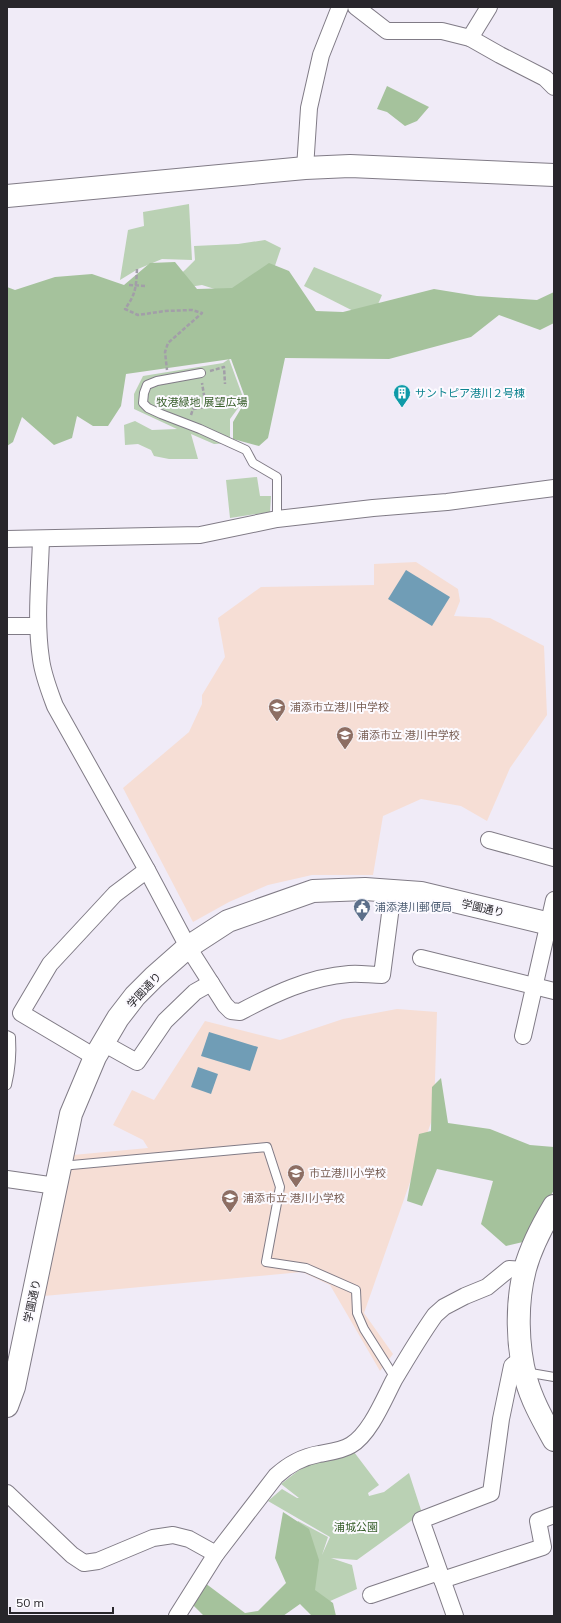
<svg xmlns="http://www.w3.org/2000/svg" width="561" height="1623" font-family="Mulish,'Noto Sans JP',sans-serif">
<rect width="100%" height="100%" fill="#f0ebf7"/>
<g fill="#f6ded5">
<path d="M416,562L458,589L460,601L454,616L490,618L544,646L547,715L510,768L487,821L461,806L421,799L383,816L373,875H312L268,885L229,902L193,922L123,788L189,732L202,704V695L225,657L218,618L261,587L374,585V564Z"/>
<path d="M397,1009L437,1012L434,1114L364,1313L393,1354L380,1371L330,1285L302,1272L44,1296L73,1155L148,1148L143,1140L113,1125L132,1090L154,1100L205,1021L280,1040L343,1019Z"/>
</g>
<g fill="#bad1b4">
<path d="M189,204L192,260L162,259L138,269L120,280L128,230L144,226L143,212Z"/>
<path d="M265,240L281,248L262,304L202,285L182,288L177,277L185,270L195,260L194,246L238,244Z"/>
<path d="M314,267L382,295L371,320L304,286Z"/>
<path d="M229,359L244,400L230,419V443L214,444L191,434L198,459H169L154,456L151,450L138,444L125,445L124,425L135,421L152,430L177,429L134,409V394L143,376L223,363Z"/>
<path d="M257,477L260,496H271L270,512L230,518L226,480Z"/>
<path d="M354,1452L379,1485L368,1493L369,1496L384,1492L409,1473L422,1513L357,1560L331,1558L352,1565L357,1589L328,1602L309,1592L290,1538L298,1521L328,1537L322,1555L330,1537L268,1501L282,1489L297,1498H299L281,1484L308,1463Z"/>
</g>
<g fill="#a5c29c">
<path d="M387,86L429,107L417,121L405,126L387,112L377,109Z"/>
<path d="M175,262L197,289L232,288L269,263L289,271L316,311L343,312L434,289L477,296L537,300L554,292V323L540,330L499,315L471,337L389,359L285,358L268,438L259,446L233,439V422L246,400L231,359L126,374L121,406L108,426H93L77,416L72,438L54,445L22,417L13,442L7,446V287L15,290L55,277L92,274L124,285L150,263Z"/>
<path d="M441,1078L448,1123L490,1129L530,1145L554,1147V1190L523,1242L506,1246L481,1224L493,1181L437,1169L422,1206L407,1201L419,1134L431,1131L432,1087Z"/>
<path d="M283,1512L309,1529L319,1560L315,1590L333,1603L336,1616H312L300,1604L283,1616H204L191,1603L205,1583L245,1613L258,1611L286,1583L275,1558Z"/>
</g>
<g fill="#709db6">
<path d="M406,570L450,597L432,626L388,599Z"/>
<path d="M209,1032L258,1047L250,1071L201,1056Z"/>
<path d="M198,1067L218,1074L211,1094L191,1087Z"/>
</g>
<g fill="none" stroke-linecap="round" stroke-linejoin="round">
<g stroke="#807b86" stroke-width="10">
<g id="lane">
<path d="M201,373L157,381L147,385L144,393L143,403L148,408L161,414L200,429L246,450L253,463L277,477V519"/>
<path d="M7,1035L11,1037C12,1053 11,1069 7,1085"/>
<path d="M61,1166L267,1147L280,1187L266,1262L306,1268L356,1290L357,1313L364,1329L395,1378"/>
<path d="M525,1372L554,1377"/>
</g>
</g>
<g stroke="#807b86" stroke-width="18">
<g id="street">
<path d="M356,7L387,31H442L470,38L500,55L545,78L554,87"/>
<path d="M470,38L489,7"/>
<path d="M305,168L309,108L321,55L340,7"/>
<path d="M7,539L200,535L277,519L373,508L447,502L554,488"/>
<path d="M41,539C40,578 35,619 41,659C43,675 49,690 55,706L147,870L188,947L225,1005L231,1011L240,1012C274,994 309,977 349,974C360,973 371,975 382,975L393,891"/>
<path d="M7,626H38"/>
<path d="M489,840L554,858"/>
<path d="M421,958L554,991"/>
<path d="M523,1036L554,900"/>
<path d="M103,1043L137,1062L165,1021L195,992L211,983"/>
<path d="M95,1057L21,1013L50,964L115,894L147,870"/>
<path d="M7,1179L56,1186"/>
<path d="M7,1493L72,1555L84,1563L98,1561L153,1538L173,1535L189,1539L216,1554"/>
<path d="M442,1580L543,1547L538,1521L554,1515"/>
<path d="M371,1595L439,1572"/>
<path d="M177,1616L216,1554L276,1476C288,1465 302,1457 319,1454C329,1452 341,1451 351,1445C370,1434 384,1399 394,1380C407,1358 420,1336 435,1315L444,1307L465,1296L487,1287L509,1269L525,1270"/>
<path d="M455,1616L421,1520L491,1493L501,1419L512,1366L522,1358"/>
</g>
</g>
<g stroke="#807b86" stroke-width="24">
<g id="secondary">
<path d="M7,196L305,168L350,166L554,175"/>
<path d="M554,1206C542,1226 531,1247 525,1269C516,1303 517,1346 526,1379C532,1401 543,1420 554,1440"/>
<path d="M7,1406L14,1387L71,1114L95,1057L118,1018L135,996L154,977L188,947L228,921L313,891L365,889L421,893L554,925"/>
</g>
</g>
<g stroke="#a29ea8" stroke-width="2.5" stroke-dasharray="4 2" stroke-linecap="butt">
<path d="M137,269C136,287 136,294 125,309L138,315L165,311L192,310L202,313L168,343L165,352L167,370"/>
<path d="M129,285L147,286"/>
<path d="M210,371L224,367L225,384"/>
<path d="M191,415L193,409L206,407L202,383"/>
</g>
<use href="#lane" stroke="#fff" stroke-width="8"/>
<use href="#street" stroke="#fff" stroke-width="16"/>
<use href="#secondary" stroke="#fff" stroke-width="22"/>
</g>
<defs>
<g id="building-pin" transform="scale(0.9)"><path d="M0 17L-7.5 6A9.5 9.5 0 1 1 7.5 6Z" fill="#0f9aa8" stroke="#fcfaff"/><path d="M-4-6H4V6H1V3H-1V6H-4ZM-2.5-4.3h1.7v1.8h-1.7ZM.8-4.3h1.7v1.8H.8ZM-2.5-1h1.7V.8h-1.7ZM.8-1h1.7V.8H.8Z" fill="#fff"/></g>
<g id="school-pin" transform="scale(0.9)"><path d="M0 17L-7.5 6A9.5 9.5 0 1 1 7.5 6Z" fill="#8d6e63" stroke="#fcfaff"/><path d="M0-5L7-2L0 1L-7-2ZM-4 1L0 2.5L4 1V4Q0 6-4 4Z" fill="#fff"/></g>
<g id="civic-pin" transform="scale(0.9)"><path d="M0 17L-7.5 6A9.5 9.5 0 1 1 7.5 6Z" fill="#5c6f8a" stroke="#fcfaff"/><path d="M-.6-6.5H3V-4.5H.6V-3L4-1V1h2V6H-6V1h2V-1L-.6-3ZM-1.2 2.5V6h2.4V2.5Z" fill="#fff"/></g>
</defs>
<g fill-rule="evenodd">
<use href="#building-pin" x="402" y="393"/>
<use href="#school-pin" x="277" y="707"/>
<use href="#school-pin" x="345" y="735"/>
<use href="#civic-pin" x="362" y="907"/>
<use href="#school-pin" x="296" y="1173"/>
<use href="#school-pin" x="230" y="1198"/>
</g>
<g text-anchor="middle" stroke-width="4" stroke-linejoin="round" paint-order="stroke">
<g font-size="11" fill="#0d838f" stroke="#fcfaff" text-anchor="start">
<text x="415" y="397">サントピア港川２号棟</text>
</g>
<g font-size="11" fill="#375e2a" stroke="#fcfaff">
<text x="202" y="406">牧港緑地 展望広場</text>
<text x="356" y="1531">浦城公園</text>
</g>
<g font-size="11" fill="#785e54" stroke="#fcfaff" text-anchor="start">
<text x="290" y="711">浦添市立港川中学校</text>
<text x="358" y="739">浦添市立 港川中学校</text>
<text x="309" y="1177">市立港川小学校</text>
<text x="243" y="1202">浦添市立 港川小学校</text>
</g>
<g font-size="11" fill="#4e5e75" stroke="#fcfaff" text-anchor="start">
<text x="375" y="911">浦添港川郵便局</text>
</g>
<g font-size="11" fill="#28262b" stroke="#fcfaff">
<text transform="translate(483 908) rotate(13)" y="4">学園通り</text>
<text transform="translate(144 990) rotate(-47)" y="4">学園通り</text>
<text transform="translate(32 1301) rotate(-78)" y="4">学園通り</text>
</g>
</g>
<rect width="561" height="1623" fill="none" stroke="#28262b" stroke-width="16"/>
<path d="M10 1607v6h103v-6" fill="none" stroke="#28262b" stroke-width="2"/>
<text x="16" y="1607" font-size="12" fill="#28262b" stroke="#fcfaff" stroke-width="3" paint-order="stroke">50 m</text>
</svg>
